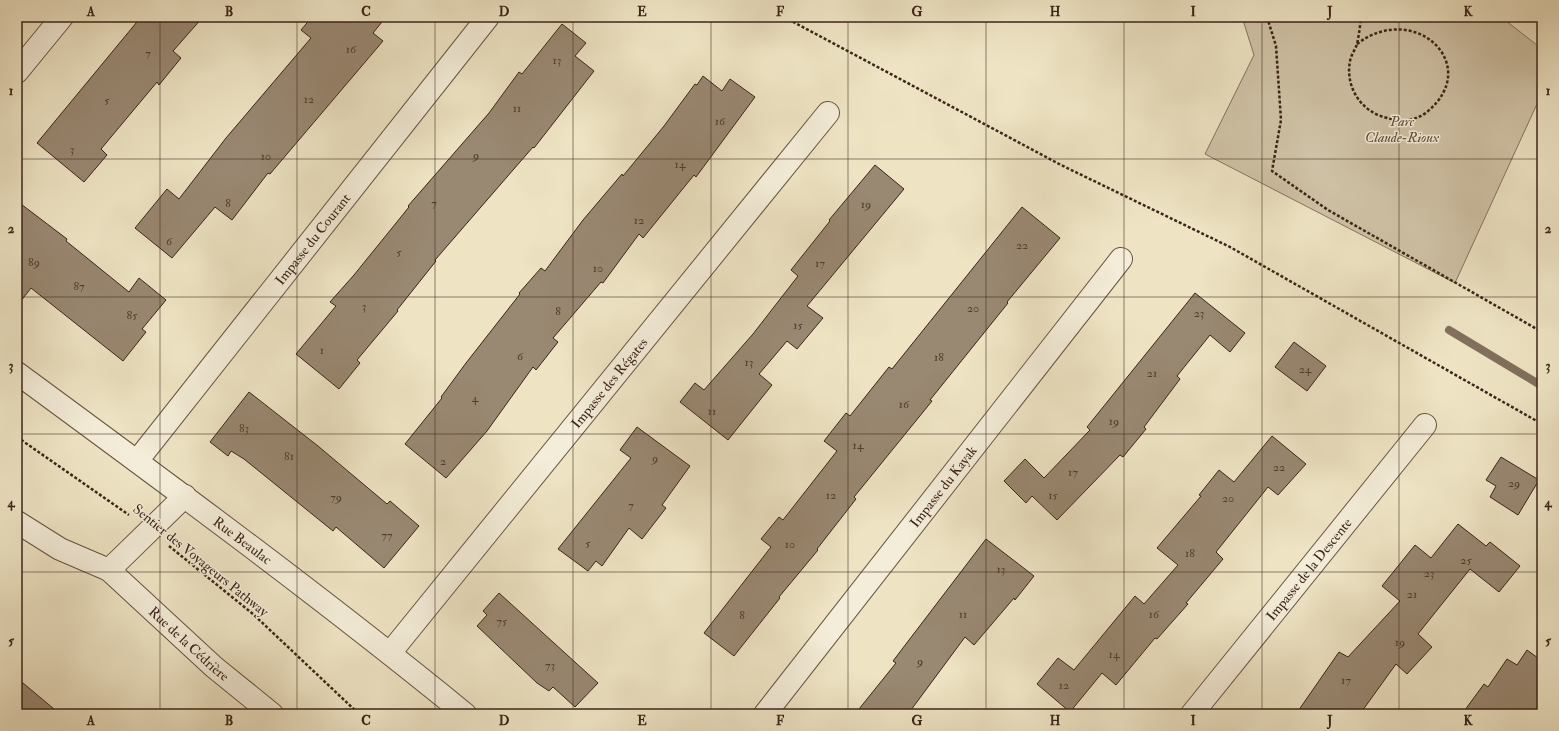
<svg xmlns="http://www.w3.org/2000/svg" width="1559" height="731" font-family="'IM FELL Double Pica',serif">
<rect width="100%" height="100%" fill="#eee4c4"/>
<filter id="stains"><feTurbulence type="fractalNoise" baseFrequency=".005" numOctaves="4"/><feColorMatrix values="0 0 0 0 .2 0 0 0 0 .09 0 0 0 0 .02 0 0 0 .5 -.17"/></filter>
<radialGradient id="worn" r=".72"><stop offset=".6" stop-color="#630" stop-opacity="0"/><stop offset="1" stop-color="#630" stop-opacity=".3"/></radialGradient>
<path fill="#d0c3a7" stroke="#867460" d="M1242,17H1501L1542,49V93L1455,283L1205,154L1254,55Z"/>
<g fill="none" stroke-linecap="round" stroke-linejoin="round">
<path stroke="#82705d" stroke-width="8" d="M1449,330L1542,386"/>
</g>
<g fill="#998872" stroke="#3c2419">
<path d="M141,17H203L173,51L181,58L159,85L157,82L101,149L107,155L84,182L37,143Z"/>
<path d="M312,17H386L373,33L383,41L270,174L268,173L232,220L215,207L172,258L135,228L167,189L179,199L226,138L311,38L301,30Z"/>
<path d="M562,24L586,43L575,56L594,71L534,148L533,147L435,260L436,261L397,310L398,311L357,360L360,363L339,389L296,354L336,306L330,302L354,275L409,207L408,206L489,113L519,72L522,74Z"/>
<path d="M703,76L722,91L730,79L755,97L696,177L694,175L643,238L639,234L603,283L601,282L553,338L558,342L536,370L533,367L487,431L446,478L405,444L442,398L441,397L466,363L520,294L519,293L541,268L545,271L583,220L622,174L623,176L664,126L695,84L697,85Z"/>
<path d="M875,165L904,189L807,306L823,318L797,349L787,341L759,374L772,385L728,440L680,402L695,383L704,390L753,334L798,276L791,270L830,221L829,220Z"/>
<path d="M17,201L67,239L66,241L129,292L139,278L166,300L142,329L146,332L123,361L31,288L17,306Z"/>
<path d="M1022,207L1060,238L1007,302L1008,303L930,400L932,401L854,497L856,499L817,549L818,550L779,597L780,598L734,656L704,633L771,547L761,539L779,517L783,520L837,451L824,441L846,413L850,416L889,367L892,369Z"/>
<path d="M1195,293L1245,333L1230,352L1210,335L1177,376L1180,379L1144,427L1146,429L1123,457L1120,455L1057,520L1032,496L1026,503L1004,481L1025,459L1044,478L1090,430L1087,427Z"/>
<path d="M1294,342L1326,366L1307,391L1275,367Z"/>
<path d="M249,392L318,446L387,504L390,501L419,526L384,568L336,527L333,531L244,459L231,451L228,456L210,442Z"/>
<path d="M637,427L690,466L662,505L666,508L642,539L629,528L602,566L596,561L588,571L558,549L631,458L620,450Z"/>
<path d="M1272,436L1306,464L1278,495L1268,487L1216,552L1223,559L1186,603L1188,604L1157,639L1155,638L1116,685L1102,673L1070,712L1037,684L1058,658L1074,670L1135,596L1144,604L1178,565L1157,548L1201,496L1199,495L1219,470L1234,482Z"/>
<path d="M1501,457L1539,480L1518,515L1490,497L1496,486L1486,480Z"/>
<path d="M1458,524L1486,546L1490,542L1520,566L1499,592L1470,569L1418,634L1432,647L1407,674L1396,664L1360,714H1296L1339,652L1348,657L1400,601L1382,586L1415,545L1431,558Z"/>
<path d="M986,539L1034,576L1015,600L1014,598L974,645L965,637L908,714H855L896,663L893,661Z"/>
<path d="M499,593L598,683L575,707L553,687L549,691L537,683L477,626L487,615L483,611Z"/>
<path d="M1527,650L1542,661V714H1462L1484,684L1488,687L1507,659L1517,665Z"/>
<path d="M17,678L60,714H17Z"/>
</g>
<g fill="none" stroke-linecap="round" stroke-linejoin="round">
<g stroke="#685444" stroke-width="24">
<g id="minor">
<path d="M17,72L62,17"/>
<path id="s1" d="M17,373C168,484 319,595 465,714"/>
<path id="s2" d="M137,461L488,17"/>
<path id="s3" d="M17,522L60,549L109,570L214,667L272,714"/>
<path d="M109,570L185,496"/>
<path id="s4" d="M390,653L828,113"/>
<path id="s5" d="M765,714L1121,259"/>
<path id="s6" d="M1192,714L1425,425"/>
</g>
</g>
<g stroke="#3c2419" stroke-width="2.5" stroke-dasharray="3 2" stroke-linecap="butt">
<path d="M784,17L1061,165L1230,247L1542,424"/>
<path d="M1267,17L1276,46L1281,120L1272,171L1328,210L1542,332"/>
<path d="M1357,44C1414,0 1484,65 1427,112C1416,121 1400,122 1387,118C1361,112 1345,87 1350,61C1351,55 1355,50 1357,44C1359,35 1360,26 1361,17"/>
<path d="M17,437L129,515"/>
<path d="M169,546L253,614L359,714"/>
</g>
<use href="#minor" stroke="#f4edd9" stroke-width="22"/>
</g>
<path fill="none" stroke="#3c2419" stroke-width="1" stroke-opacity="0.55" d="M160,17V714M297,17V714M435,17V714M573,17V714M711,17V714M848,17V714M986,17V714M1124,17V714M1262,17V714M1399,17V714M17,159H1542M17,297H1542M17,434H1542M17,572H1542"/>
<g text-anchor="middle" stroke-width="3" stroke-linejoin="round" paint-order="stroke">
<g font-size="12" fill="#533d2f">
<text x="351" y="53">16</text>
<text x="148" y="57">7</text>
<text x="557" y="64">13</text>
<text x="309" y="103">12</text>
<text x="107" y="104">5</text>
<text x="517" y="112">11</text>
<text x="720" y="125">16</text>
<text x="72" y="153">3</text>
<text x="476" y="159">9</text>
<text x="266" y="160">10</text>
<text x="680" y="168">14</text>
<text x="228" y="207">8</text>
<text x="434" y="207">7</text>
<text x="866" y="208">19</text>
<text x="639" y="224">12</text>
<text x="169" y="245">6</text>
<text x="1022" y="249">22</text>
<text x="399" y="256">5</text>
<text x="34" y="266">89</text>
<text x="820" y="267">17</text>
<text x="598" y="272">10</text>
<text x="79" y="290">87</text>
<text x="364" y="310">3</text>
<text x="973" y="312">20</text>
<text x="558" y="315">8</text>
<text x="1199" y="317">23</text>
<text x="132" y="319">85</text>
<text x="798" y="329">15</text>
<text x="322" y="354">1</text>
<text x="520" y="360">6</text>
<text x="939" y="361">18</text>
<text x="749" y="366">13</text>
<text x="1305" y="373">24</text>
<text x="1152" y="377">21</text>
<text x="475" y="402">4</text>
<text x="904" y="408">16</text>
<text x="712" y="415">11</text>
<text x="1114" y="425">19</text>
<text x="244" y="432">83</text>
<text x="858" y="449">14</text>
<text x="289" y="460">81</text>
<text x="655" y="462">9</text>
<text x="443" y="465">2</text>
<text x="1279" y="471">22</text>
<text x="1073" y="476">17</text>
<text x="1514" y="487">29</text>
<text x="831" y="499">12</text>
<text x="1053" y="499">15</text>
<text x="336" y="501">79</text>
<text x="1228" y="502">20</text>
<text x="631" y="509">7</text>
<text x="387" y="539">77</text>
<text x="588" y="547">5</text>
<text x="790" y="548">10</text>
<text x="1190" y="557">18</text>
<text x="1466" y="564">25</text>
<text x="1001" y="573">13</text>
<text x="1429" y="577">23</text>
<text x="1412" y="598">21</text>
<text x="963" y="618">11</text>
<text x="1154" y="618">16</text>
<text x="742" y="619">8</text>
<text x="502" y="625">75</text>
<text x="1400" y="646">19</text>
<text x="1114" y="658">14</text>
<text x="920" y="665">9</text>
<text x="550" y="669">73</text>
<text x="1346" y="684">17</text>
<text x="1064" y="689">12</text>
</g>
<g font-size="14" font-style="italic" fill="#614c3c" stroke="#f4edd9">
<text x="1402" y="126">Parc<tspan x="1402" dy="16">Claude-Rioux</tspan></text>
</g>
<g font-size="14" fill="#3c2419" stroke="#f4edd9">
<text dy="5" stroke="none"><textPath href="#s2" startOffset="283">Impasse du Courant</textPath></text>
<text dy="5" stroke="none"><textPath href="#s4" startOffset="348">Impasse des Régates</textPath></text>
<text dy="5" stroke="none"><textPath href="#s5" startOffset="289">Impasse du Kayak</textPath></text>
<text dy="5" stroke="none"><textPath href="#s1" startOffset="281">Rue Beaulac</textPath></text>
<text transform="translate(201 560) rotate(39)" y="5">Sentier des Voyageurs Pathway</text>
<text dy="5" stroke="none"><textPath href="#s6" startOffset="186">Impasse de la Descente</textPath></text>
<text dy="5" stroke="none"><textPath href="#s3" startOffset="213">Rue de la Cédrière</textPath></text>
</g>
</g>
<rect width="1559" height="731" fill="none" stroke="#eee4c4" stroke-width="44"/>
<rect x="22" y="22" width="1515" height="687" fill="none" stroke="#3c2419" stroke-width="1.5"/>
<g font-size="13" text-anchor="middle" font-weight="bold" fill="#3c2419">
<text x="91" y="16">A</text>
<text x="229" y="16">B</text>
<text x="366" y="16">C</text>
<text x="504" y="16">D</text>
<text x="642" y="16">E</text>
<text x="780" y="16">F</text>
<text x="917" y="16">G</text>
<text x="1055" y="16">H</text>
<text x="1193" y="16">I</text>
<text x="1330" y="16">J</text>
<text x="1468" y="16">K</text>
<text x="11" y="95">1</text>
<text x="1548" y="95">1</text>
<text x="11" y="233">2</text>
<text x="1548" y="233">2</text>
<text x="11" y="370">3</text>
<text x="1548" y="370">3</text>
<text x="11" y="507">4</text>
<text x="1548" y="507">4</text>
<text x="11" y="645">5</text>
<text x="1548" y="645">5</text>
<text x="91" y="725">A</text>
<text x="229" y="725">B</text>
<text x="366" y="725">C</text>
<text x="504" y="725">D</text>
<text x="642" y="725">E</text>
<text x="780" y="725">F</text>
<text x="917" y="725">G</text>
<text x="1055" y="725">H</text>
<text x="1193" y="725">I</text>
<text x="1330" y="725">J</text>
<text x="1468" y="725">K</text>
</g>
<rect width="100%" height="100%" filter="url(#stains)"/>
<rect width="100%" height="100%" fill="url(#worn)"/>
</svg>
